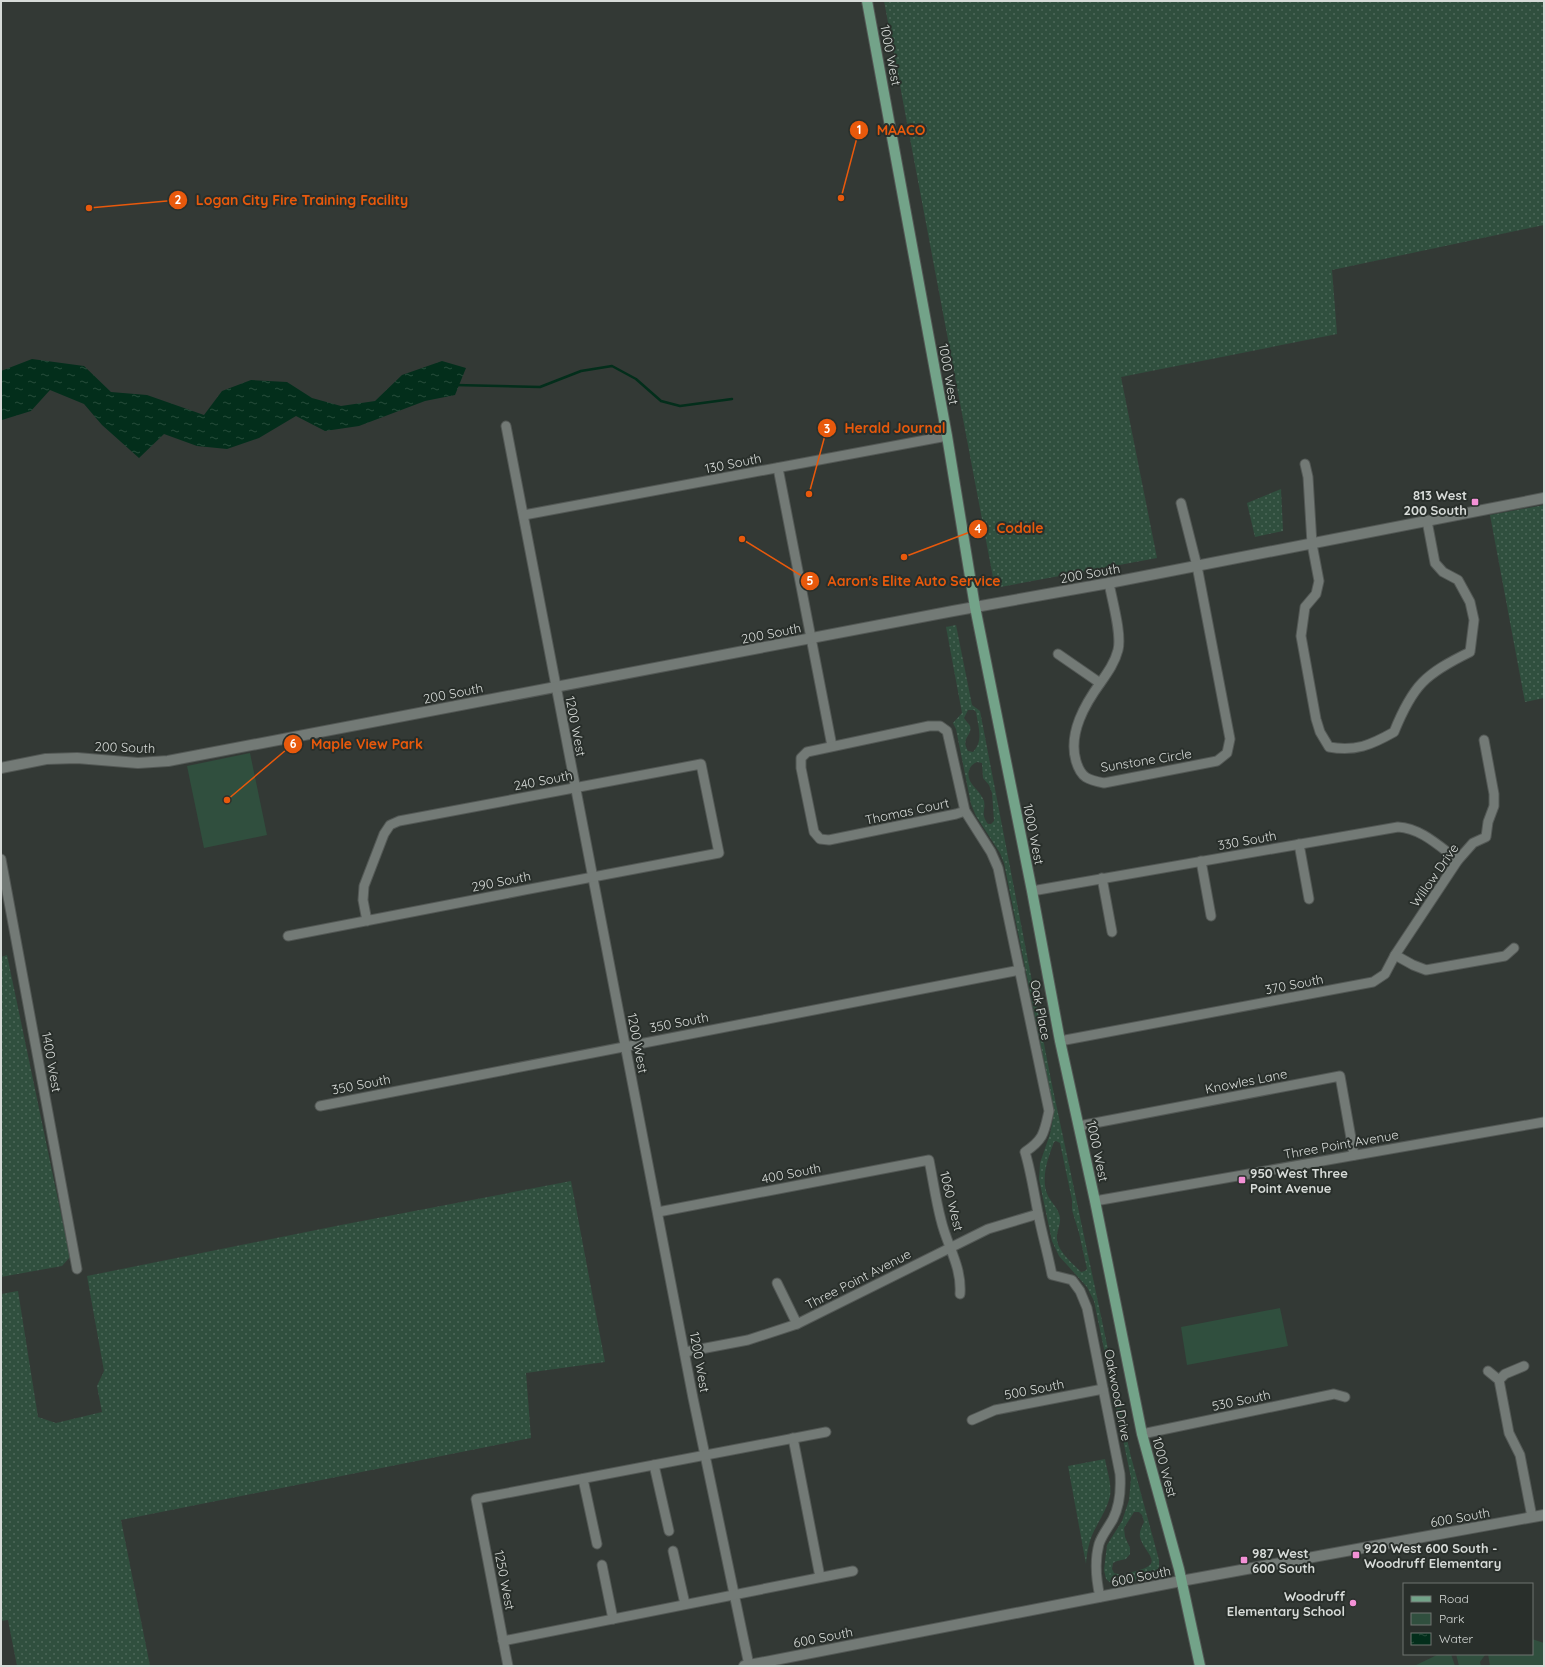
<svg xmlns="http://www.w3.org/2000/svg" width="1545" height="1667" font-family="Quicksand,sans-serif">
<defs>
<pattern id="grass-dots" width="8" height="8" patternUnits="userSpaceOnUse"><rect width="8" height="8" fill="#304f3e"/><path d="M2 2h.1M6 6h.1" fill="none" stroke="#4d6859" stroke-width="1.8" stroke-linecap="round"/></pattern>
<pattern id="water-ripples" width="26" height="14" patternUnits="userSpaceOnUse"><rect width="26" height="14" fill="#032e1b"/><path d="M2 4q2-2 4 0t4 0M15 11q2-2 4 0t4 0" fill="none" stroke="#274c3b"/></pattern>
</defs>
<rect width="100%" height="100%" fill="#333935"/>
<g fill="url(#grass-dots)" fill-rule="evenodd">
<path d="M884,1H1544V225L1332,270L1337,334L1121,377L1157,558L995,588Z"/>
<path d="M1281,489L1283,531L1255,537L1247,503Z"/>
<path d="M1544,505V698L1525,702L1490,515Z"/>
<path d="M956,625L972,705L980,711L1051,1080L1130,1453L1159,1560V1568L1151,1577L1113,1585L1106,1579L1104,1570L1107,1545L1122,1521L1129,1500L1131,1478L1094,1301L1087,1287L1059,1256L1052,1241L1039,1179L1040,1163L1050,1134L1053,1118L1052,1101L1004,863L1000,853L976,816L971,804L956,729L953,723L962,713L946,627ZM968,710H974L976,712C978,726 984,741 973,752L968,751C960,738 973,735 970,726C969,724 966,721 964,718ZM977,762L982,763L983,778L989,785L992,793L994,821L991,824H988C980,813 986,811 984,801C980,789 963,782 970,768C972,765 973,764 977,762ZM1056,1141L1060,1143L1072,1200V1210L1079,1233L1087,1269L1085,1271L1081,1272C1072,1262 1055,1250 1057,1235C1058,1227 1062,1221 1059,1214C1057,1207 1051,1202 1048,1196C1040,1179 1048,1158 1054,1142ZM1134,1512H1139L1142,1515L1144,1522C1142,1527 1139,1531 1140,1537C1143,1552 1167,1564 1136,1571C1129,1573 1122,1576 1114,1573L1112,1569L1113,1563L1117,1561L1126,1559L1130,1554V1548L1125,1537L1124,1528Z"/>
<path d="M7,955L70,1257L62,1266L1,1277V957Z"/>
<path d="M571,1181L605,1362L526,1373L531,1438L121,1520L150,1666H17L8,1620L1,1621V1294L18,1291L38,1417L56,1423L102,1412L97,1386L104,1371L87,1276L341,1225Z"/>
<path d="M1105,1459C1107,1471 1112,1484 1110,1496C1107,1509 1100,1519 1094,1531C1089,1541 1087,1552 1086,1564L1068,1466Z"/>
</g>
<g fill="#304f3e">
<path d="M250,753L267,835L204,848L187,766Z"/>
<path d="M1280,1308L1288,1346L1187,1365L1181,1327Z"/>
<path d="M1532,1639L1544,1643V1666H1490L1488,1654H1532Z"/>
<path d="M1439,1654H1451L1455,1666H1414Z"/>
<path d="M1456,1654H1485V1655L1480,1662L1481,1666H1459Z"/>
</g>
<path fill="url(#water-ripples)" d="M32,359L84,366L111,392L147,395L204,415L222,391L251,380L287,382L312,398L341,406L375,401L402,375L442,361L466,368L455,395L425,401L359,426L325,431L296,416L259,438L227,449L197,446L164,434L139,458L102,425L84,404L50,390L31,411L2,420L1,419V371Z"/>
<g fill="none" stroke-linecap="round" stroke-linejoin="round">
<path stroke="#032e1b" stroke-width="2.5" d="M455,385L540,387L581,371L612,366L636,379L661,401L680,406L732,399"/>
<g stroke="#535855" stroke-width="11">
<g id="minor">
<path d="M506,426L693,1398L749,1665"/>
<path d="M1305,464L1308,477L1312,544L1319,581L1316,594L1305,607L1301,636L1316,719L1320,732L1329,747C1355,752 1371,745 1394,732C1413,685 1425,674 1470,652L1474,620L1470,602L1458,580L1443,572L1435,563L1427,521"/>
<path d="M778,468L832,746"/>
<path d="M524,515L947,436"/>
<path d="M1109,583C1112,600 1122,634 1118,650C1115,662 1108,672 1101,682C1085,704 1068,733 1076,761C1081,778 1088,780 1104,783L1217,761L1227,753L1230,739L1197,566L1181,503"/>
<path d="M1058,654L1100,683"/>
<path d="M929,726H940L947,731L965,811L956,814L829,840L820,839L814,832L801,768V758L807,752Z"/>
<path d="M965,811L991,852L998,868L1049,1111C1044,1133 1044,1139 1025,1152C1031,1172 1034,1193 1038,1213C1042,1234 1048,1254 1052,1275L1072,1280L1080,1291L1087,1308L1120,1474C1121,1489 1120,1505 1113,1519C1108,1528 1102,1535 1099,1544C1094,1562 1096,1579 1100,1597"/>
<path d="M1299,844L1309,899"/>
<path d="M1,859L77,1269"/>
<path d="M1201,861L1211,916"/>
<path d="M1102,878L1112,932"/>
<path d="M1032,891L1398,827C1421,828 1440,847 1458,860"/>
<path d="M288,936C432,908 575,880 719,853L701,764L399,821L390,825L384,834L364,886L363,900L367,921"/>
<path d="M1395,955L1458,860L1473,843L1486,837L1488,822L1494,806V794L1484,740"/>
<path d="M1060,1041L1373,982L1385,974L1395,955L1413,965L1426,970L1505,956L1514,948"/>
<path d="M320,1106L1020,970"/>
<path d="M1079,1126L1340,1076L1354,1155"/>
<path d="M1095,1201L1544,1122"/>
<path d="M658,1212L929,1160C933,1180 936,1201 941,1220C947,1246 962,1266 960,1294"/>
<path d="M777,1283L797,1324"/>
<path d="M685,1352L748,1340L797,1324L988,1229L1038,1214"/>
<path d="M1488,1371L1499,1380L1509,1433L1520,1455L1532,1517"/>
<path d="M1499,1380L1505,1374L1524,1366"/>
<path d="M972,1420L995,1410L1103,1389"/>
<path d="M1142,1434L1334,1394L1345,1397"/>
<path d="M793,1438L820,1577"/>
<path d="M654,1465L669,1531"/>
<path d="M583,1479L597,1544"/>
<path d="M673,1551L685,1604"/>
<path d="M602,1565L613,1619"/>
<path d="M503,1641L853,1571"/>
<path d="M508,1666L476,1499L826,1432"/>
</g>
</g>
<g stroke="#535855" stroke-width="12">
<g id="tertiary">
<path d="M1,768L46,759L77,758L138,763L168,761L953,611L1109,583L1544,498"/>
<path d="M1181,1581L1544,1515"/>
</g>
</g>
<g stroke="#535855" stroke-width="12">
<path id="secondary" d="M744,1666L1181,1581"/>
</g>
<g stroke="#535855" stroke-width="12">
<path id="primary" d="M867,1L947,436L975,607L1032,891L1060,1041L1095,1201L1142,1434L1179,1569L1200,1666"/>
</g>
<use href="#minor" stroke="#737a76" stroke-width="9"/>
<use href="#tertiary" stroke="#737a76" stroke-width="10"/>
<use href="#secondary" stroke="#737a76" stroke-width="10"/>
<use href="#primary" stroke="#73a389" stroke-width="10"/>
</g>
<g fill="#f391d6" stroke="#292f2b" stroke-width="1.5">
<rect x="1471" y="498" width="8" height="8" rx="2"/>
<rect x="1238" y="1176" width="8" height="8" rx="2"/>
<rect x="1352" y="1551" width="8" height="8" rx="2"/>
<rect x="1240" y="1556" width="8" height="8" rx="2"/>
<circle cx="1353" cy="1603" r="4"/>
</g>
<g text-anchor="middle" stroke-width="4" stroke-linejoin="round" paint-order="stroke">
<g font-size="13" fill="#d7dbd8" stroke="#292f2b">
<text transform="translate(891 55) rotate(79)" y="5">1000 West</text>
<text transform="translate(949 374) rotate(80)" y="5">1000 West</text>
<text transform="translate(733 463) rotate(-11)" y="5">130 South</text>
<text transform="translate(1090 573) rotate(-10)" y="5">200 South</text>
<text transform="translate(771 633) rotate(-11)" y="5">200 South</text>
<text transform="translate(453 693) rotate(-11)" y="5">200 South</text>
<text transform="translate(576 726) rotate(79)" y="5">1200 West</text>
<text transform="translate(125 747) rotate(2)" y="5">200 South</text>
<text transform="translate(1146 760) rotate(-9)" y="5">Sunstone Circle</text>
<text transform="translate(543 780) rotate(-11)" y="5">240 South</text>
<text transform="translate(907 811) rotate(-12)" y="5">Thomas Court</text>
<text transform="translate(1034 834) rotate(79)" y="5">1000 West</text>
<text transform="translate(1247 840) rotate(-10)" y="5">330 South</text>
<text transform="translate(1434 875) rotate(-55)" y="5">Willow Drive</text>
<text transform="translate(501 881) rotate(-11)" y="5">290 South</text>
<text transform="translate(1294 984) rotate(-11)" y="5">370 South</text>
<text transform="translate(1041 1010) rotate(79)" y="5">Oak Place</text>
<text transform="translate(679 1022) rotate(-11)" y="5">350 South</text>
<text transform="translate(638 1043) rotate(79)" y="5">1200 West</text>
<text transform="translate(52 1062) rotate(80)" y="5">1400 West</text>
<text transform="translate(1246 1081) rotate(-11)" y="5">Knowles Lane</text>
<text transform="translate(361 1084) rotate(-11)" y="5">350 South</text>
<text transform="translate(1341 1144) rotate(-10)" y="5">Three Point Avenue</text>
<text transform="translate(1098 1151) rotate(78)" y="5">1000 West</text>
<text transform="translate(791 1173) rotate(-11)" y="5">400 South</text>
<text transform="translate(952 1201) rotate(76)" y="5">1060 West</text>
<text transform="translate(858 1279) rotate(-27)" y="5">Three Point Avenue</text>
<text transform="translate(700 1362) rotate(80)" y="5">1200 West</text>
<text transform="translate(1034 1389) rotate(-11)" y="5">500 South</text>
<text transform="translate(1118 1395) rotate(79)" y="5">Oakwood Drive</text>
<text transform="translate(1241 1400) rotate(-12)" y="5">530 South</text>
<text transform="translate(1165 1467) rotate(75)" y="5">1000 West</text>
<text transform="translate(1460 1517) rotate(-10)" y="5">600 South</text>
<text transform="translate(1141 1576) rotate(-11)" y="5">600 South</text>
<text transform="translate(505 1580) rotate(79)" y="5">1250 West</text>
<text transform="translate(823 1637) rotate(-11)" y="5">600 South</text>
</g>
<g font-size="13" font-weight="bold" fill="#d7dbd8" stroke="#292f2b" text-anchor="start">
<text x="1467" y="500" text-anchor="end">813 West<tspan x="1467" dy="15">200 South</tspan></text>
<text x="1250" y="1178">950 West Three<tspan x="1250" dy="15">Point Avenue</tspan></text>
<text x="1364" y="1553">920 West 600 South -<tspan x="1364" dy="15">Woodruff Elementary</tspan></text>
<text x="1252" y="1558">987 West<tspan x="1252" dy="15">600 South</tspan></text>
<text x="1345" y="1601" text-anchor="end">Woodruff<tspan x="1345" dy="15">Elementary School</tspan></text>
</g>
</g>
<path fill="none" stroke="#e8590c" stroke-width="1.5" d="M841 198L859 130M89 208L178 200M809 494L827 428M904 557L978 529M742 539L810 581M227 800L293 744"/>
<g fill="#e8590c" stroke="#292f2b" stroke-width="1.5">
<circle cx="841" cy="198" r="4"/>
<circle cx="89" cy="208" r="4"/>
<circle cx="809" cy="494" r="4"/>
<circle cx="904" cy="557" r="4"/>
<circle cx="742" cy="539" r="4"/>
<circle cx="227" cy="800" r="4"/>
<circle cx="859" cy="130" r="10"/>
<circle cx="178" cy="200" r="10"/>
<circle cx="827" cy="428" r="10"/>
<circle cx="978" cy="529" r="10"/>
<circle cx="810" cy="581" r="10"/>
<circle cx="293" cy="744" r="10"/>
</g>
<g font-size="12" text-anchor="middle" font-weight="bold" fill="#fff">
<text x="859" y="134">1</text>
<text x="178" y="204">2</text>
<text x="827" y="433">3</text>
<text x="978" y="533">4</text>
<text x="810" y="585">5</text>
<text x="293" y="748">6</text>
</g>
<g font-size="14" text-anchor="middle" font-weight="bold" fill="#e8590c" stroke="#292f2b" stroke-width="4" stroke-linejoin="round" paint-order="stroke">
<text x="901" y="135">MAACO</text>
<text x="302" y="205">Logan City Fire Training Facility</text>
<text x="895" y="433">Herald Journal</text>
<text x="1020" y="533">Codale</text>
<text x="914" y="586">Aaron's Elite Auto Service</text>
<text x="367" y="749">Maple View Park</text>
</g>
<rect width="1545" height="1667" fill="none" stroke="#d7dbd8" stroke-width="4"/>
<rect x="1403" y="1583" width="130" height="72" fill="#292f2b" stroke="#6f7470"/>
<rect x="1411" y="1596" width="20" height="6" fill="#73a389" stroke="#6f7470"/>
<text x="1439" y="1603" font-size="12" fill="#d7dbd8">Road</text>
<rect x="1411" y="1613" width="20" height="12" fill="#304f3e" stroke="#6f7470"/>
<text x="1439" y="1623" font-size="12" fill="#d7dbd8">Park</text>
<rect x="1411" y="1633" width="20" height="12" fill="url(#water-ripples)" stroke="#6f7470"/>
<text x="1439" y="1643" font-size="12" fill="#d7dbd8">Water</text>
</svg>
